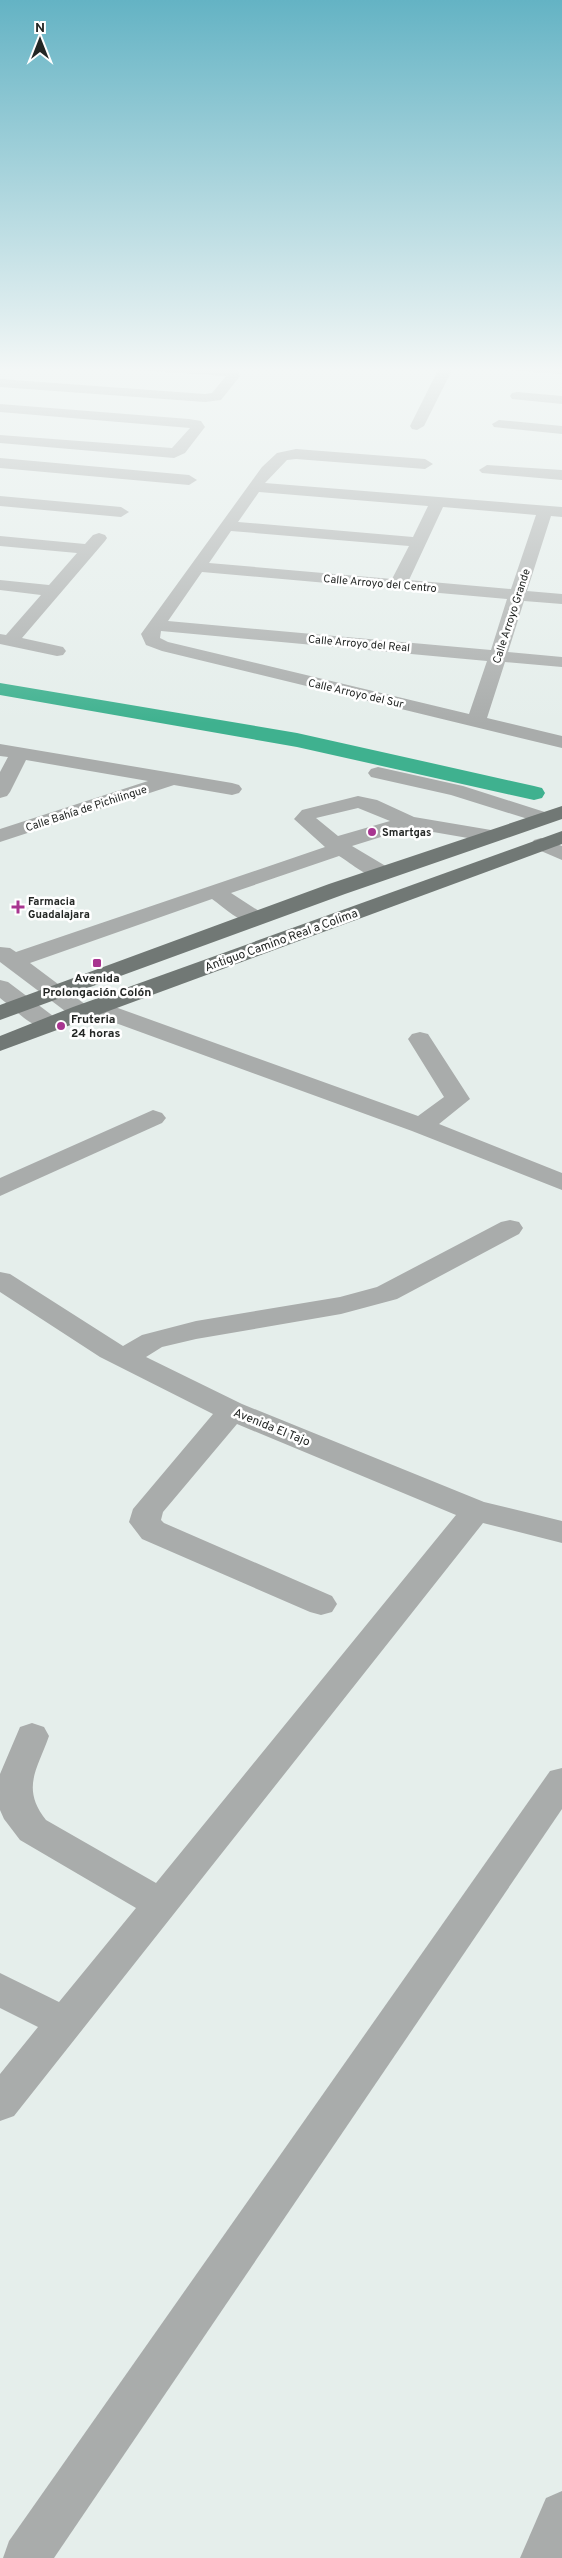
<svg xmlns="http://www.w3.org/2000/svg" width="562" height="2558" font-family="Overpass,sans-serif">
<rect width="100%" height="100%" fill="#e5eeeb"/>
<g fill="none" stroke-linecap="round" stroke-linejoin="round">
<path fill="#3fb18f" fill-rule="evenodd" d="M0,683L297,733L534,786L542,788L545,793L542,798L534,800L297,747L0,695Z"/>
<g fill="#a9acab" fill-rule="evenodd">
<path d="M127,366L227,368L238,371L240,376L221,400L205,402L0,387V379L205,394L212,393L226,376L134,370Z"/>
<path d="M440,366H454L424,426L417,430L412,429L410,426Z"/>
<path d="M498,366H562V374L505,370Z"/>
<path d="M517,392L562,396V404L512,399L510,396L512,393Z"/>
<path d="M0,404L189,419L201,421L205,427L185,453L174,458L0,443V435L172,448L190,428L0,412Z"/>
<path d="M499,420L562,426V434L494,427L492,424Z"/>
<path d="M296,449L425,459L433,464L425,469L296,459L287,460L265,483L562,507V517L551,516L527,591L562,594V604L524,601L508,652L562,657V667L505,662L487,718L562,736V748L162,651L146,645L141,634L262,467L277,453ZM259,492L428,506L413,537L238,522ZM443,507L536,515L511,589L409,580ZM231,531L409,546L392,579L209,563ZM202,572L507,599L491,650L168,621ZM161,631L487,661L469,714L168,642L160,638Z"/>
<path d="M0,458L189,475L197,480L189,485L0,468Z"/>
<path d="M487,465L562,470V480L482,473L479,470Z"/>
<path d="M0,496L121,507L129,512L121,517L0,506Z"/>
<path d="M99,533L105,535L107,538L105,541L22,638L63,647L66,651L63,655L57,656L0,644V634L6,635L41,595L0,590V580L49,585L77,553L0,546V536L85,544L93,535Z"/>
<path d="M0,744L232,783L239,785L242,789L239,793L232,795L174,785L0,842V829L148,781L26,760L10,792L7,796L0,798V772L8,757L0,756Z"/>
<path d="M378,767L463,786L551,814L554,818L551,822L544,824L451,795L371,777L368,773L371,769Z"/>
<path d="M358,796L377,800L414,817L491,830L498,832L501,836L498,840L491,842L410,828L352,846L389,868L392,873L389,878C371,882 354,865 339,856L231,893L262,913L265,918L262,923C243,927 226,909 212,899L30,963L86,1005L96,1001L104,1003L418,1116L444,1097L408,1039L412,1034L420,1032L428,1034L470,1099L439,1124L562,1173V1190L412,1131L91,1014L81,1019L73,1017L0,962V947L10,948L16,952L325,847L294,819L302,810ZM358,808L390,821L338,836L316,818Z"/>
<path d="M541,838L562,846V860L534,848L531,844L534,840Z"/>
<path d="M0,980L8,982L57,1019L61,1024L57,1029C36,1034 16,1010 0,998Z"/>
<path d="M153,1110L162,1113L166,1118L162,1123L0,1196V1178Z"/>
<path d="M510,1220L519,1222L523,1228L519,1234L397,1299L341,1314L196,1339L162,1347L146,1357L242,1404L484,1502L562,1521V1543L483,1523L14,2116L0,2121V2074L38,2027L0,2008V1973L59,2002L136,1908L20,1840L4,1819L0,1810V1774L20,1727L32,1723L44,1727L49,1736C37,1770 21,1788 46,1820L156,1883L456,1515L237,1424L163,1512L161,1520L164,1523L332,1596L337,1604L332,1612L321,1615L310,1612L142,1539L129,1522L133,1509L213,1414L100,1357L0,1292V1272L10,1274L123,1346L142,1335L196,1321L340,1297L377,1287L501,1222Z"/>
<path d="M562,1768V1809L54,2558H3L9,2541L550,1771Z"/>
<path d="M562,2491V2558H520L546,2498Z"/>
</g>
<g fill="#717875" fill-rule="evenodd">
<path d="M562,806V819L345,894L0,1020V1005L329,884Z"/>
<path d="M562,831V844L0,1051V1036L73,1007Z"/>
</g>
</g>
<linearGradient id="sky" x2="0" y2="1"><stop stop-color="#64b3c4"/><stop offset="0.51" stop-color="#f3f7f6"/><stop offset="1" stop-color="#f3f7f6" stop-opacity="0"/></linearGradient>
<rect width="562" height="724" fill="url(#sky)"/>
<g fill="#a83590" stroke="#fff" stroke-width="2">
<circle cx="372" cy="832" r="5"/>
<path d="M15.5 899.5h5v5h5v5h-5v5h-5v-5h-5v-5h5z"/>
<rect x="92" y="958" width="10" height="10" rx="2.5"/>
<circle cx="61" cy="1026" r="5"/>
</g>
<g text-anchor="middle" stroke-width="5" stroke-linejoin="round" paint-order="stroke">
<g font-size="11" fill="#232624" stroke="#fff">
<text transform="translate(380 583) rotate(5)" y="4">Calle Arroyo del Centro</text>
<text transform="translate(511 616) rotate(-72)" y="4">Calle Arroyo Grande</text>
<text transform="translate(359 643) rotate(5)" y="4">Calle Arroyo del Real</text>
<text transform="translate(356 693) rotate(13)" y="4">Calle Arroyo del Sur</text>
<text transform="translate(86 808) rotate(-18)" y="4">Calle Bahía de Pichilingue</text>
</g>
<g font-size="11" font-weight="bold" fill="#232624" stroke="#fff" text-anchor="start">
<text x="382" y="836">Smartgas</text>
<text x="28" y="905">Farmacia<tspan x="28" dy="13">Guadalajara</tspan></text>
</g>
<g font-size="12" fill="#232624" stroke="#fff">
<text transform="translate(281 940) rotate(-20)" y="4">Antiguo Camino Real a Colima</text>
<text transform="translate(272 1427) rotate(22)" y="4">Avenida El Tajo</text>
</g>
<g font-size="12" font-weight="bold" fill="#232624" stroke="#fff">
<text x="97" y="982">Avenida<tspan x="97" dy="14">Prolongación Colón</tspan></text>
<text x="71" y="1023" text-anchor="start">Fruteria<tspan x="71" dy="14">24 horas</tspan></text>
</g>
</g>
<g transform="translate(40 40)" stroke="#ffffff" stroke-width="4" paint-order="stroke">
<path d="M0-4L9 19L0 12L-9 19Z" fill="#232624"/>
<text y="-8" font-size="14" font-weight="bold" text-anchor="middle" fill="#232624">N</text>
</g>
</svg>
